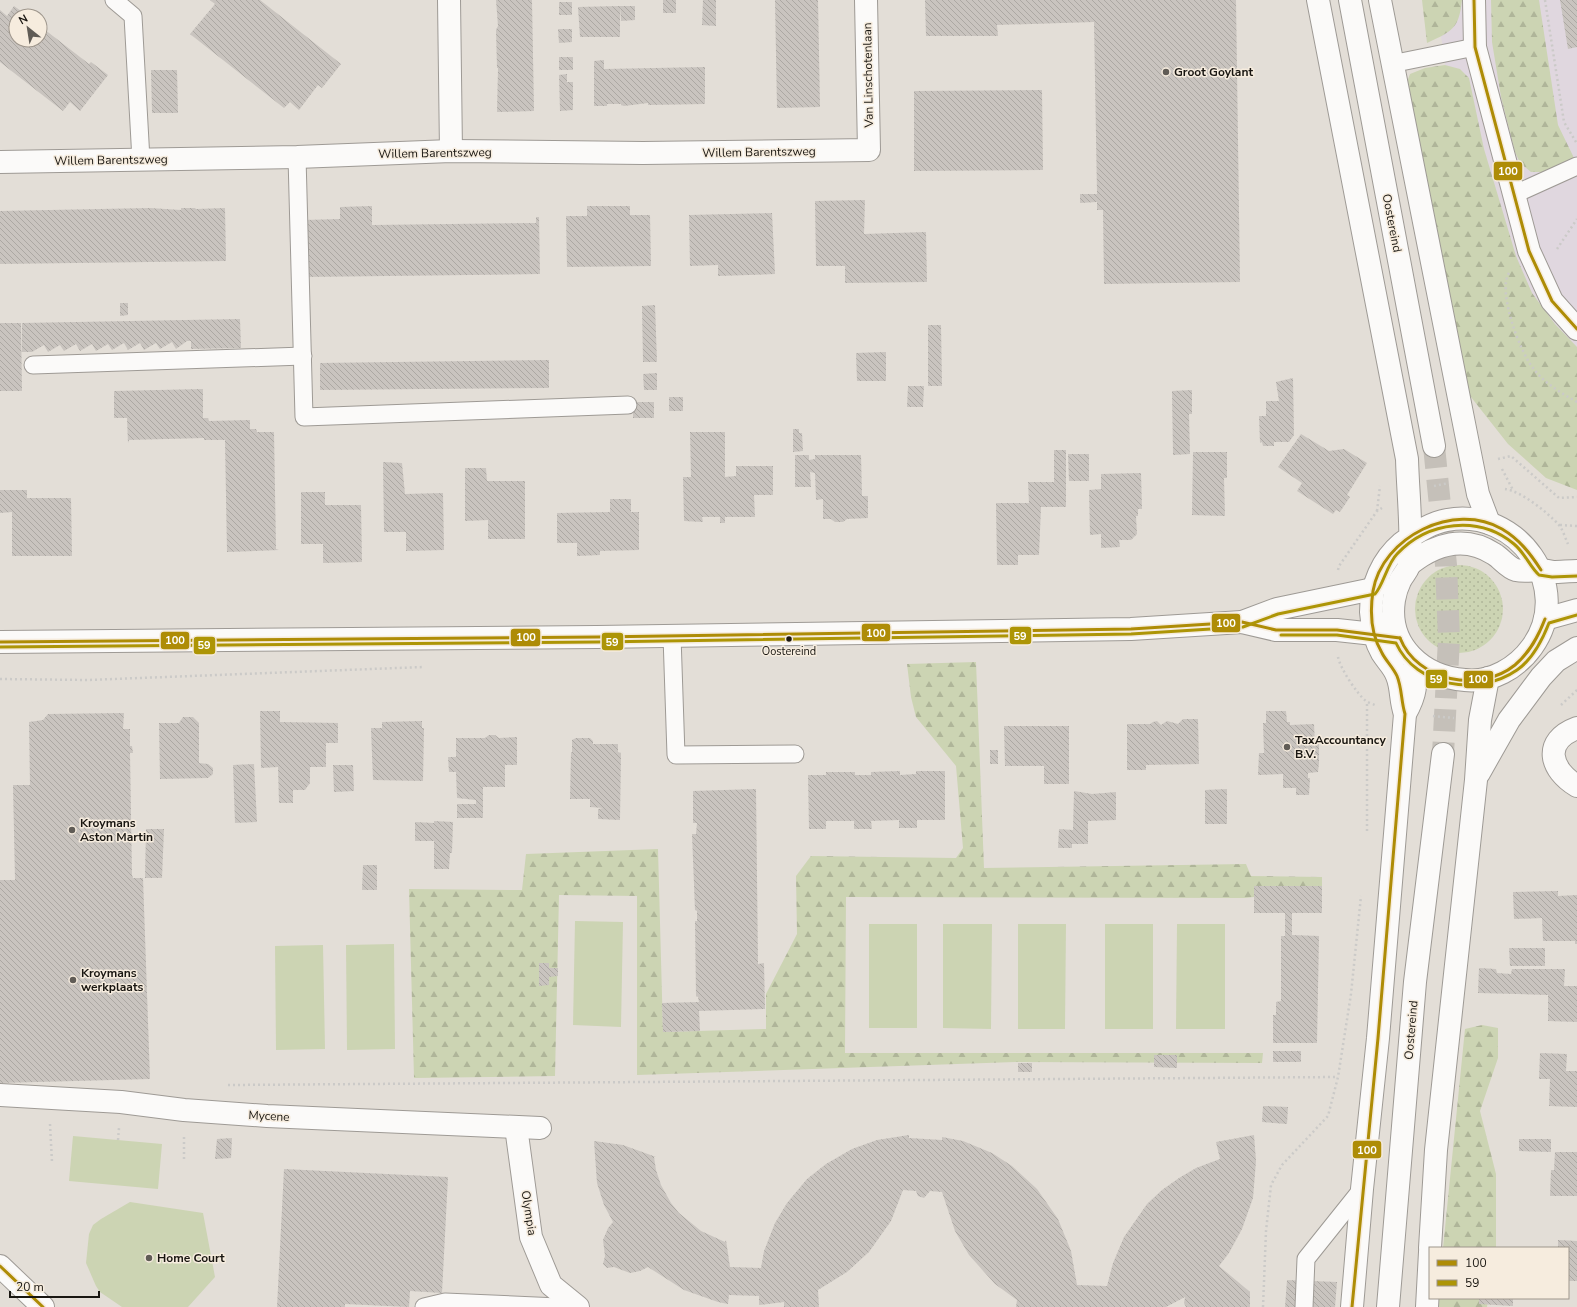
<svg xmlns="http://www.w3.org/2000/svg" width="1577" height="1307" font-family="'Nunito Sans',sans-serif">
<defs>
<pattern id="grass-dots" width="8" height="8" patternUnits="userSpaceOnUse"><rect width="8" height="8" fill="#ccd4b3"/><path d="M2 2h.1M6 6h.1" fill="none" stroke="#afb599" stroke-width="1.8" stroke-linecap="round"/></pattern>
<pattern id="forest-firs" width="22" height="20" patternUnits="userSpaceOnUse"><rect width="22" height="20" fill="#ccd4b3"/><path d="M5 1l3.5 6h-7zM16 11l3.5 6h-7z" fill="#afb599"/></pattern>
<pattern id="building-back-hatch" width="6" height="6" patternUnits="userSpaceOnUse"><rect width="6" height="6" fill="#c9c4bf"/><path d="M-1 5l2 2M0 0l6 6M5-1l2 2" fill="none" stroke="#aca8a3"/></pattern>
</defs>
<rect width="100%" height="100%" fill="#e3ded7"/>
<path fill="#e0d7df" d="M1436,0H1577V463L1483,245L1445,64Z"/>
<circle fill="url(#grass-dots)" cx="1459" cy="609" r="44"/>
<g fill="url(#forest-firs)">
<path d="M1422,0H1462C1459,28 1453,31 1427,43Z"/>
<path d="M1491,0H1539L1558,125L1575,160L1544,172H1531L1520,163L1515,152L1501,97L1492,42Z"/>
<path d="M1445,65L1460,69L1469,78L1484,149L1516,256L1532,293L1555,324L1577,347V490L1546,478L1508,444L1467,392L1405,87L1410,74L1425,68Z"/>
<path d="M976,662L984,868L1246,864L1251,876L1322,877V886H1255L1254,897L1245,898L846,897L845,1053H1263L1262,1063L1015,1062L637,1075V896L559,895L555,1076L414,1078L409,889L522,890L526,854L658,849L663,1032L766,1029V994L797,934L796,876L811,856L956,858L963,848L956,766L916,717L911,697L907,664Z"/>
<path d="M1482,1025L1498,1028V1058L1480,1111L1496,1174V1248H1443L1465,1029Z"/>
<path d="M1439,1298H1488L1487,1307H1438Z"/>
</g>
<g fill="#ccd4b3">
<path d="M575,921L623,922L621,1027L573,1025Z"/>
<rect x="869" y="924" width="48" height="104"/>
<path d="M943,924H992L991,1029L943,1028Z"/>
<path d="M1018,924H1066L1065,1029H1018Z"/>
<rect x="1105" y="924" width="48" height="105"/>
<path d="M1177,924H1225V1029H1176Z"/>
<path d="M394,944L395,1049L347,1050L346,945Z"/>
<path d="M323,945L325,1049L276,1050L275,946Z"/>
<path d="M73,1136L162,1144L158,1189L69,1181Z"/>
<path d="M130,1202L203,1213L215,1277L188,1307H122L100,1292L96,1286L86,1263L89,1234L93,1225L101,1219Z"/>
</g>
<g fill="url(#building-back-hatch)">
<path d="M210,0H260L341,64L322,88L318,85L299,110L290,102L284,108L190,34L215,4Z"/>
<path d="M496,0H532L534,111L497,112L498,68H497L496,30L498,26Z"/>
<rect x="663" y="0" width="13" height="13"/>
<path d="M703,0H716V26L702,25Z"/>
<path d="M775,0H818L820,107L777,108Z"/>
<path d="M925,0H1236L1240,282L1104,284L1103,210H1097V202L1080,203V194H1097L1094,22L997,25L998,36H926Z"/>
<path d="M1560,0H1577V47L1568,49Z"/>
<rect x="559" y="2" width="13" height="13"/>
<path d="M14,6L28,16H16V40H40V26L89,64L91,62L108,75L80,111L70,102L63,111L0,62V10L7,16Z"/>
<path d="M620,6H635V20L621,21Z"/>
<path d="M620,6V37H580L578,7Z"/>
<path d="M558,29H572V42L559,43Z"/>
<rect x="559" y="57" width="14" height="13"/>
<path d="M604,60V69L705,67V104L648,105V103L624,106L621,105V104H607V106H594V61Z"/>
<path d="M151,70H177L178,113H152Z"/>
<path d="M567,74V82H573V110L560,111L559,75Z"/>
<path d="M1042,90L1043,170L914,171V91Z"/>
<path d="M865,200L864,234L926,232L927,282L845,283V266H816L815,201Z"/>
<path d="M372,206V225L536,223V217H539L540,274L305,277L304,220L340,219V207Z"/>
<path d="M587,206H630V215H650L651,266L567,267L566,216H587Z"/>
<path d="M150,208L181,210V208H195L196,209L225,208L226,261L0,264V211Z"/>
<path d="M772,213L775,274L718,276V265L690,266L689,215Z"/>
<path d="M120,303H128V315L120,316Z"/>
<path d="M655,305L657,362H643L642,306Z"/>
<path d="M240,319L241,348L191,349V341H187L176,349L172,342L160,349L156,343L144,350L140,343L128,350L124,343L112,350L108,344L96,351L92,344L80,351L76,344L64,351L60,345L48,352L44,345L32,352H22V323Z"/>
<path d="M0,323H21L22,391H0Z"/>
<path d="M928,325H941L942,386H928Z"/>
<path d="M886,352V381H857L856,353Z"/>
<path d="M549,360V388L320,390V363Z"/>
<path d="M657,373V390H644L643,374Z"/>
<path d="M1293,378L1294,435L1289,442H1274V446H1263L1262,442L1260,443L1259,416H1266V401H1279L1276,382Z"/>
<path d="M908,386H924L923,407H907Z"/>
<path d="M203,389V418H208L209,421L250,420V429H256L257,432H274L276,549L279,550L227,552L225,440H204V438L129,440L128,443L127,418H114V391Z"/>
<path d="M1192,390V414H1189L1190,454L1173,455L1172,391Z"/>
<rect x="669" y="397" width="14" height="14"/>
<path d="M636,402H654V418H633V409H636Z"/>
<path d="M793,429H799V433H802L803,451L793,452Z"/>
<path d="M690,432H725V477L736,476V466H773V495H754L755,517H725V523H720V517H702L703,522L684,521L683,477H691Z"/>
<path d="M1301,434L1329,451L1344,449L1367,463L1347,495L1350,497L1340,512L1336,510L1333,514L1297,491L1302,483L1278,467Z"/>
<path d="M1054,450H1066V507H1041L1039,555H1018V565H997L996,503H1029L1028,482H1054Z"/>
<path d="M1193,452H1227V478H1224L1225,516L1192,515Z"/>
<path d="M1068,454H1089V481H1069Z"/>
<path d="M795,455H809V460L815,459V455H861L862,496H868V518L847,519L843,522H835L831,519H823V499L816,500L815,473L810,472L811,487H795Z"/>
<path d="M383,462L402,463L405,494L443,493L444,550L406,551V532H384Z"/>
<path d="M465,468H486L487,481H525V539H488V520L465,521Z"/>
<path d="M1141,473L1142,509H1138V516H1136L1137,534L1131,540H1119L1120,547L1101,548V534L1090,535L1089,490L1101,489V474Z"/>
<path d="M0,490H27V498H71L72,556H12V512L0,513Z"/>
<path d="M301,492H325V505H361L362,562L323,563V544H301Z"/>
<path d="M610,499H631V512H639V550L600,551V555L577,556V543H557V513L610,512Z"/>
<path d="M260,711H280V722L338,723V743H326V767H310V783L305,790H293V803H279L278,767L261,768Z"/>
<path d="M1266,711H1286L1287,722H1290V725L1314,724L1315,744H1319V763L1318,772L1308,773V778H1310L1309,795H1296V788H1283V774L1258,775L1259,753H1264L1263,723H1266Z"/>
<path d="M124,713L123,729H130V746H132L133,753H130L132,875L133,878H143L150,1079L0,1083V880H15L13,785H30L29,722L43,720L48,714Z"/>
<path d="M183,717H193L199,723V763L208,764L213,768V774L208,778L160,779L159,723H179Z"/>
<path d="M1183,719H1198L1199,764L1146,765V770H1127V724H1150L1153,722L1157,721L1161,725L1167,721L1178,724Z"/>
<path d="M422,721V728H424L423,781L373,780L371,728H382V722Z"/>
<path d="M1004,726H1069V784H1044V766H1005Z"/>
<path d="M489,735H495L499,738L517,737V765H505V787H483V818H457V804H476V800L457,798L456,772H449L448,757H456V738H485Z"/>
<path d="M576,738H590L593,741V744H618V752L621,753L620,820L598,819V809L603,808L590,807V799H570L571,752H572V740Z"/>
<rect x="990" y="750" width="8" height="14"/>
<path d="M254,764L257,822L235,823L233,765Z"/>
<path d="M333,765H353L354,791L334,792Z"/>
<path d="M900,771V775L916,774V771H945V820H917V828H899V820L871,821L872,829H854V821H826V829H809L808,775H826V772H855V775H871V772Z"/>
<path d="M756,789L758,964L764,963L765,1009L699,1011L700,1031L663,1032L662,1003L699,1002L698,997L696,996L695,921H697V911L695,910L692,834H696L697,823H693V791Z"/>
<path d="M1227,789V824H1205V790Z"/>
<path d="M1074,791L1092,794L1116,792V820L1088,821V844H1072V848H1058L1059,829L1073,830Z"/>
<path d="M434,821L453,822L452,853H450L449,869H434V841H415V822L434,823Z"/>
<path d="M146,829H164L162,878H145Z"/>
<path d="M363,865H377V890H362Z"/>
<path d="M1254,886H1322V913H1292V935L1319,936L1317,1043H1273V1015H1276V1002L1281,1001V936H1285V913H1254Z"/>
<path d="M1558,891V896L1577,895V944H1575V941H1543L1542,918L1514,919L1513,892Z"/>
<path d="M1509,948H1545V966H1510Z"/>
<path d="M539,963H549V968H558V976L549,977V985L539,986Z"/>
<path d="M1479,968L1496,969L1497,973L1511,974L1512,969H1565L1564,986H1577V1022L1548,1021V995L1478,993Z"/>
<rect x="1273" y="1051" width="28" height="11"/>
<path d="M1540,1053L1567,1054L1566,1071H1577V1107L1549,1106L1550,1079H1539Z"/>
<path d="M1154,1055H1177V1068L1154,1067Z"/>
<rect x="1018" y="1063" width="14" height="9"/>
<path d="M1263,1106L1288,1107L1287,1124L1262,1122Z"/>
<path d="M909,1135V1138L942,1140V1137L963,1141L992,1153L1012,1166L1037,1189L1058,1219L1071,1251L1077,1285L1107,1286L1113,1263L1124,1237L1147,1204L1162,1190L1179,1178L1196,1168L1220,1159L1216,1142L1254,1135L1256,1161L1253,1198L1242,1229L1229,1253L1219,1266L1250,1292V1307H1186L1184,1303L1185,1297L1166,1307H1016L1017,1300L995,1284L969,1255L955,1231L942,1192L930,1191L924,1198L918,1196L916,1191L903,1190L891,1221L869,1252L847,1272L818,1290L819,1307H784V1302L759,1305V1296L729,1295L728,1304L718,1302L684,1290L648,1267L640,1271L630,1273L614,1267L607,1268L603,1264L605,1256L603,1240L608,1228L613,1222L604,1205L597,1183L594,1141L623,1145L656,1157H654L656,1170L661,1185L671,1203L679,1213L701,1231L725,1242L726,1240L730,1267L761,1268L764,1251L775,1223L787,1203L807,1179L826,1164L852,1149L877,1140Z"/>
<path d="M232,1138L231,1158L215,1159L217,1139Z"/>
<path d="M1519,1139H1551V1152L1519,1151Z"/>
<path d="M1555,1152H1577V1196H1550L1551,1170H1554Z"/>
<path d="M284,1169L448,1177L442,1293L410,1291L409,1307L345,1304V1307H277Z"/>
<path d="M1558,1240L1577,1241V1281H1568V1248H1558Z"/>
<path d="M1287,1280L1337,1282L1335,1307H1285Z"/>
<path d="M1479,1298H1513V1306L1479,1304Z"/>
</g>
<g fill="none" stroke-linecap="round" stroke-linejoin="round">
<path stroke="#c5c0b9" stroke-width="22" stroke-dasharray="22 11" stroke-linecap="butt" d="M1434,446L1446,565L1449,639L1443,754"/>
<g stroke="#9e9a95" stroke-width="19">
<g id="service">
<path d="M114,0L133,16L141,160"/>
<path d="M1391,64L1475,47"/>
<path d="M297,157L304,417L628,405"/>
<path d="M1513,195L1577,166"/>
<path d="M33,365L303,356"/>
<path d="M672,636L676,755L795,754"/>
<path d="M424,1307L445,1302L558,1307"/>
<path d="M1304,1307L1306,1259L1362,1189"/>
</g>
</g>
<g stroke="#9e9a95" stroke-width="24">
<path id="pedestrian" d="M516,1127L531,1237L551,1285L578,1307"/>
</g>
<g stroke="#9e9a95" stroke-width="24">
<g id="minor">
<path d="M449,0L451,151"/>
<path d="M0,162L297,157L451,151L643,153L869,150L866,0"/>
<path d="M1577,728C1542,741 1550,770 1577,786"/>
<path d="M0,1095L121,1102L184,1110L267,1116L540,1128"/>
<path d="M0,1266L43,1307"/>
</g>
</g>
<g stroke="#9e9a95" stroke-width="24">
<path id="tertiary" d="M1474,0L1475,47L1529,251L1552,301L1577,329"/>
</g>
<g stroke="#9e9a95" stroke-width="24">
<g id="secondary">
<path d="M1242,622L1276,630H1337L1374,634"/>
<path d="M0,642L597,637L1131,629L1242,622L1277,609L1373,589"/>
</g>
</g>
<g stroke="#9e9a95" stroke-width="24">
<g id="primary">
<path d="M1318,0L1407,459C1408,493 1412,527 1410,561C1410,569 1403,574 1400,581C1397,587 1395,594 1394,600C1387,646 1423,677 1465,680C1491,683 1517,668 1532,647C1575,587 1517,507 1447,520C1430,523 1415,533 1402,543C1382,560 1371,585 1371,612C1372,626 1375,641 1382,653C1387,661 1394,667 1397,676C1402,688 1400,700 1405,714"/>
<path d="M1350,0L1434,446"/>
<path d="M1380,0L1478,494L1489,523"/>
<path d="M1410,564C1435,544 1465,535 1494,554C1501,558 1508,568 1516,570C1525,572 1532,570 1540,570C1544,570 1548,571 1553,572C1561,572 1569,571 1577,571"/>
<path d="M1545,619L1577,610"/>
<path d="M1479,773L1509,720L1541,677L1556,661L1577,648"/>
<path d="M1430,1248L1436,1150L1476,780L1480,720L1488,678"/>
<path d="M1352,1307L1362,1189L1378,1038L1405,714C1417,693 1416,685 1414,661"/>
<path d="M1388,1307L1415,982L1443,754"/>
<path d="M1427,1307L1430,1252"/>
</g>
</g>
<g stroke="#cbcac8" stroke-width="2.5" stroke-dasharray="2 3" stroke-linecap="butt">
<path d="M1545,0L1564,122L1576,142"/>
<path d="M1557,249L1577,219"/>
<path d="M1509,273C1497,291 1520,352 1533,368C1544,383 1561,393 1577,402"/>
<path d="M1498,459L1511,456L1559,498L1577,497"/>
<path d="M1502,469L1513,490"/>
<path d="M1434,486L1449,483"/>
<path d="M1505,489C1521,491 1547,512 1558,524C1563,529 1565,538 1568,544"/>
<path d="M1377,511L1380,486"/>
<path d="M1560,525L1577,526"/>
<path d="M1338,570L1339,566L1377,511L1382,508"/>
<path d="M1338,657C1340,668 1357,694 1366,701C1369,703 1373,704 1375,705"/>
<path d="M0,679L88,680L423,667"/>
<path d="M1561,705L1577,690"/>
<path d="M1433,716L1454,718"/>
<path d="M1367,831V701"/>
<path d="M228,1085L1338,1077"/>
<path d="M50,1124L52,1162"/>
<path d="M184,1137V1160"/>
<path d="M118,1140L119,1128"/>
<path d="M1263,1307L1266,1231L1271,1185L1282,1165L1328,1116L1338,1077L1351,994L1361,896"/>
</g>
<use href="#service" stroke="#fbfaf9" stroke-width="17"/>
<use href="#pedestrian" stroke="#fbfaf9" stroke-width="22"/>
<use href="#minor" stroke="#fbfaf9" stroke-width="22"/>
<use href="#tertiary" stroke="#fbfaf9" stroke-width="22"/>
<use href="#secondary" stroke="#fbfaf9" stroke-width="22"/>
<use href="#primary" stroke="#fbfaf9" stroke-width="22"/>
<g stroke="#f6ecde" stroke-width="6">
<g id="bus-1">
<path d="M1474,0L1475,47L1529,251L1552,301L1577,329"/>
<path d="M1400,638C1417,681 1479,694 1515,665C1530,652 1538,637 1545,619"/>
<path d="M0,642L597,637L1131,629L1242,622L1276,630H1337L1400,638"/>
<path d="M0,1266L43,1307"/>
<path d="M1352,1307L1378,1038L1405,714C1401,701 1402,688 1397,676C1393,667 1386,661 1382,653C1371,635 1370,611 1373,591C1382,537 1454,501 1502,529C1519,539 1530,553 1541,570"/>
</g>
</g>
<g stroke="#f6ecde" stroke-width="6">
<g id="bus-2">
<path d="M1281,635H1337L1396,643C1416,687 1478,697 1517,670C1533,659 1542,641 1549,623L1577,615"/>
<path d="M0,647L597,642L1131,634L1243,627L1278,614L1375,594C1383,586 1387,564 1397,554C1428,521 1479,515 1514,544C1525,553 1530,567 1539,575L1552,577L1577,576"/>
</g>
</g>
<use href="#bus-1" stroke="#ae8c06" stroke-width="3"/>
<use href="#bus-2" stroke="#ad9506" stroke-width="3"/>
</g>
<g fill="#605c56" stroke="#f6ecde" stroke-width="1.5">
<circle cx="1166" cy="72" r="4"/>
<circle cx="1287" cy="747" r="4"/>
<circle cx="72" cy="830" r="4"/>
<circle cx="73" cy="980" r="4"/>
<circle cx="149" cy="1258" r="4"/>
</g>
<circle fill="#191611" stroke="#f6ecde" stroke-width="1.5" cx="789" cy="639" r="3.5"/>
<g text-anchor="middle" stroke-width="3" stroke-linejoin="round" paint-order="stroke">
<g font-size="11" fill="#191611" stroke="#f6ecde">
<text x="789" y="655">Oostereind</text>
</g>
<g font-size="12" font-weight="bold" fill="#191611" stroke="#f6ecde" text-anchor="start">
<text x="1174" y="76">Groot Goylant</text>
<text x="1295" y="744">TaxAccountancy<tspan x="1295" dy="14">B.V.</tspan></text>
<text x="80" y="827">Kroymans<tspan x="80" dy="14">Aston Martin</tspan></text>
<text x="81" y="977">Kroymans<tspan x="81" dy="14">werkplaats</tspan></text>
<text x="157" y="1262">Home Court</text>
</g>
<g font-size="12" fill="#191611" stroke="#f6ecde">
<text transform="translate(868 75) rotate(-91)" y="4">Van Linschotenlaan</text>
<text transform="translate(759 152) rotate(-1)" y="4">Willem Barentszweg</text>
<text transform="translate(435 153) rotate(-1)" y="4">Willem Barentszweg</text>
<text transform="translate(111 160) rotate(-1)" y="4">Willem Barentszweg</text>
<text transform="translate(1392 223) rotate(79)" y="4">Oostereind</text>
<text transform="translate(1411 1030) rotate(-85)" y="4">Oostereind</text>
<text transform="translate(269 1116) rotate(3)" y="4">Mycene</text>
<text transform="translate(529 1213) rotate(81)" y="4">Olympia</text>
</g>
</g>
<g stroke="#f6ecde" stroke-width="1.5">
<rect x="1493" y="161" width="30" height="20" rx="4" fill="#ae8c06"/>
<rect x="1211" y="613" width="30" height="20" rx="4" fill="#ae8c06"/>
<rect x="861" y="623" width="30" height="19" rx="4" fill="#ae8c06"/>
<rect x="1009" y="626" width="23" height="19" rx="4" fill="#ad9506"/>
<rect x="510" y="628" width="31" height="19" rx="4" fill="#ae8c06"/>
<rect x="160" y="631" width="30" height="19" rx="4" fill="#ae8c06"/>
<rect x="601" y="632" width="23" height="19" rx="4" fill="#ad9506"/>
<rect x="193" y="636" width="23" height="19" rx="4" fill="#ad9506"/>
<rect x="1425" y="669" width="23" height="20" rx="4" fill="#ad9506"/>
<rect x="1463" y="670" width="31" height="19" rx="4" fill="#ae8c06"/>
<rect x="1352" y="1140" width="30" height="19" rx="4" fill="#ae8c06"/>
</g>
<g font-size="11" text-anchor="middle" font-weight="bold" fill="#fff">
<text x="1508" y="175">100</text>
<text x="1226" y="627">100</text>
<text x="876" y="637">100</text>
<text x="1020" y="640">59</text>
<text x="526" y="641">100</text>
<text x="175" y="644">100</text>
<text x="612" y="646">59</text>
<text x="204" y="649">59</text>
<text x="1436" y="683">59</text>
<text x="1478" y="683">100</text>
<text x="1367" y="1154">100</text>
</g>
<rect x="1429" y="1247" width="140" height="52" fill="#f6ecde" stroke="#9e968c"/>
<rect x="1437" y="1260" width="20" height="6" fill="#ae8c06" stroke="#9e968c"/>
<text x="1465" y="1267" font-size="12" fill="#191611">100</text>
<rect x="1437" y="1280" width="20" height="6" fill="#ad9506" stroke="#9e968c"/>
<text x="1465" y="1287" font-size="12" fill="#191611">59</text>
<g transform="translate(28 28) rotate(330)"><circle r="19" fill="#f6ecde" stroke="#9e968c"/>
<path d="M0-3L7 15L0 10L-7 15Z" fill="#605c56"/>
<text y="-6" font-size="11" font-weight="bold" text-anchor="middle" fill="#191611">N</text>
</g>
<path d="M10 1291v6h89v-6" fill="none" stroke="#191611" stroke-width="2"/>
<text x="16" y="1291" font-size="12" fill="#191611" stroke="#f6ecde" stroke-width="3" paint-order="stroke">20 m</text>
</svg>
